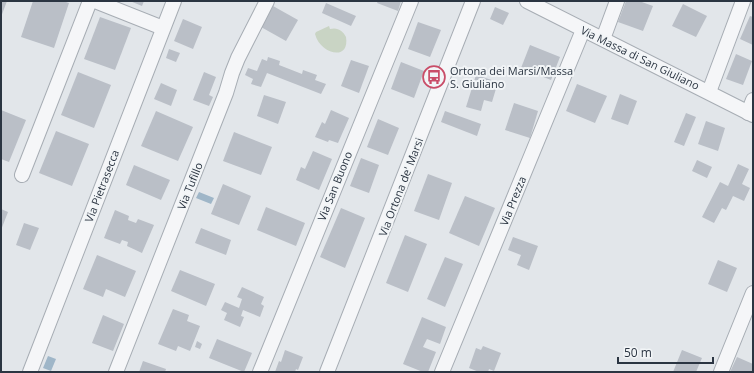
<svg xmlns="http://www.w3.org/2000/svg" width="754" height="373" font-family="'Open Sans',sans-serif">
<rect width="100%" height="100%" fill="#e2e6ea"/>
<path fill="#c9d4c4" d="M329,26L330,29C338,27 343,31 346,37C350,62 320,54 315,34L316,32Z"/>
<g fill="#9fb6c8">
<path d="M199,192L214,198L211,204L196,198Z"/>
<path d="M48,356L56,359L51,371L43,368Z"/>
</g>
<g fill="#babfc7">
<path d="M1,1H7L1,17Z"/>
<path d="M33,1H63L69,3L54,48L21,37Z"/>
<path d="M130,1H144L142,6Z"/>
<path d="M378,1H401L398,11L377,3Z"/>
<path d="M626,1H639L653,6L643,31L618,22Z"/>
<path d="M326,3L356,16L351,26L322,13Z"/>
<path d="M683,4L707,16L696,37L672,26Z"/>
<path d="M273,6L298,20L286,41L261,27Z"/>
<path d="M495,7L509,13L503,25L490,19Z"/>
<path d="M750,16L753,17V45L740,39Z"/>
<path d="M100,17L131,28L115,70L84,59Z"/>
<path d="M183,19L202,27L193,49L174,41Z"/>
<path d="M418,22L441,30L430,57L408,49Z"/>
<path d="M530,45L560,57L551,80L521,68Z"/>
<path d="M169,49L180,53L176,62L166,58Z"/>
<path d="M736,54L752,61L743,85L726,79Z"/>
<path d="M268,57L280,61L279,65L302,74L303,70L317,75L315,80L326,84L321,94L267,73L261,87L251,84L253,79L245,75L248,68L257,71L262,59L267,61Z"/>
<path d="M351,60L369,66L359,93L341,86Z"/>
<path d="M401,62L424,71L414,98L391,89Z"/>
<path d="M78,72L111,85L94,128L61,115Z"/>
<path d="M204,72L216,77L209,95L213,97L209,106L193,100Z"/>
<path d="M476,75L498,82L492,102L484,100L481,111L466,107Z"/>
<path d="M161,83L177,90L171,106L154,99Z"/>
<path d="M577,84L607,96L595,123L566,111Z"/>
<path d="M620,94L637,101L628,125L611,119Z"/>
<path d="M264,95L286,102L278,124L257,116Z"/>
<path d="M514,103L538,111L530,138L505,130Z"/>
<path d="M1,110L26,120L9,162L1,159Z"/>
<path d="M331,110L349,118L338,143L329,140L328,142L315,137L322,122L325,124Z"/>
<path d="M156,111L193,127L178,161L141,146Z"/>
<path d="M445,111L481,124L477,136L441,122Z"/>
<path d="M686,113L696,117L684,146L674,142Z"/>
<path d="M378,119L399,128L388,155L367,147Z"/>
<path d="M706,121L725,128L718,151L698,144Z"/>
<path d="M56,131L89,144L72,186L39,173Z"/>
<path d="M234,132L272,147L261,175L223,161Z"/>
<path d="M313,151L332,159L319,190L296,180L301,167L305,169Z"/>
<path d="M361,158L379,165L369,193L350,186Z"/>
<path d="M697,160L712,167L707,178L692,171Z"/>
<path d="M738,164L749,169L742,184L750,188L744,201L733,196L726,210L722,208L714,223L702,217L720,182L728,186Z"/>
<path d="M134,165L170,180L161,200L126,185Z"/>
<path d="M428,174L452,183L439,220L414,211Z"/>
<path d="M223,184L251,196L239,225L211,214Z"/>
<path d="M465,196L495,208L479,246L449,233Z"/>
<path d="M266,207L305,223L296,246L257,230Z"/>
<path d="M341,208L365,218L345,268L320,257Z"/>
<path d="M1,209L8,212L1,230Z"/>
<path d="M115,210L129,216L128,220L136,223L138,219L154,225L142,253L127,246L128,242L122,240L120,244L104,238Z"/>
<path d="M24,223L39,228L30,250L16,245Z"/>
<path d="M201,228L231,240L226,255L195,243Z"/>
<path d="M405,235L427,244L408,292L386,283Z"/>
<path d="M513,237L538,246L529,270L517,265L521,255L508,250Z"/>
<path d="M97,255L136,271L125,297L106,289L103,297L83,289Z"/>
<path d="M445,257L463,264L445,307L427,299Z"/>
<path d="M718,260L737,268L727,292L708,284Z"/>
<path d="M180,270L215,284L206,306L171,291Z"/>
<path d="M242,287L264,297L261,304L264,306L260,317L243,310L241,316L244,317L240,327L224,320L227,313L221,310L225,302L239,308L242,299L237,297Z"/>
<path d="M173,309L189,315L187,321L200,326L190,351L178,346L176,351L158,344Z"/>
<path d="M103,315L124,324L113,351L92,343Z"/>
<path d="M422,317L446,327L440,344L427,339L423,347L436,352L428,372H423L403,364Z"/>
<path d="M217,339L252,353L244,372L209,358Z"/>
<path d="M197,341L202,344L200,349L195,347Z"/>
<path d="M483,346L501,353L494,371L489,369L488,372H479L469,368L476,348L481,350Z"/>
<path d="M285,350L303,357L298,370L296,369L295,372H275L279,361L281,362Z"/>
<path d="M682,350L702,358L696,372H673Z"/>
<path d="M737,357L753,364V372H730Z"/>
<path d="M143,361L166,369L165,372H139Z"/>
</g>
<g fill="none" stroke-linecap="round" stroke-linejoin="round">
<g stroke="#a7adb4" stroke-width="16">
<g id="minor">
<path d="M95,1L163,28"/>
<path d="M527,1L753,115"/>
<path d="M603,39L617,1"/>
<path d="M709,92L743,1"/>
<path d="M748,113L753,100"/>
<path d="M22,175L90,1"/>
<path d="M30,372L174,1"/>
<path d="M116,372L226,93L232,73L238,58L267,1"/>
<path d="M260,372L411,1"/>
<path d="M327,372L473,1"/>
<path d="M442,372L583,30"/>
<path d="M721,372L753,293"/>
</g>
</g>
<use href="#minor" stroke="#f5f6f8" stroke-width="14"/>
</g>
<defs>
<g id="bus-ring" transform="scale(1.15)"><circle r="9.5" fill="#f2f5f7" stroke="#c94d68" stroke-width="1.5"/><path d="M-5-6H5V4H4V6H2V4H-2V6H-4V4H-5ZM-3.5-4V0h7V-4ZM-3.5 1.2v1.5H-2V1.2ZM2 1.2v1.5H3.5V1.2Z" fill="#c94d68"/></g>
</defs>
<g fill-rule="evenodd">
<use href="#bus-ring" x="434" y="77"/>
</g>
<g text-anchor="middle" stroke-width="4" stroke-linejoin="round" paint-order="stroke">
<g font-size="11" fill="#2b3542" stroke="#f2f5f7">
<text transform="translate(640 58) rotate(26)" y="4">Via Massa di San Giuliano</text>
<text transform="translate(102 186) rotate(-69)" y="4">Via Pietrasecca</text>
<text transform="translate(190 186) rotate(-68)" y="4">Via Tufillo</text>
<text transform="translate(335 186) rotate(-68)" y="4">Via San Buono</text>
<text transform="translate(401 187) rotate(-69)" y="4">Via Ortona de' Marsi</text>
<text transform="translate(513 201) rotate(-68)" y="4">Via Prezza</text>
</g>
<g font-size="11" fill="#2b3542" stroke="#f2f5f7" text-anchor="start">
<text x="450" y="75">Ortona dei Marsi/Massa<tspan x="450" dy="13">S. Giuliano</tspan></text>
</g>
</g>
<rect width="754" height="373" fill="none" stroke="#2b3542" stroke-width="4"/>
<path d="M618 357v6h95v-6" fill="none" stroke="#2b3542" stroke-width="2"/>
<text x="624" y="357" font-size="12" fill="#2b3542" stroke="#f2f5f7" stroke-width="3" paint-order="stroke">50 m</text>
</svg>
